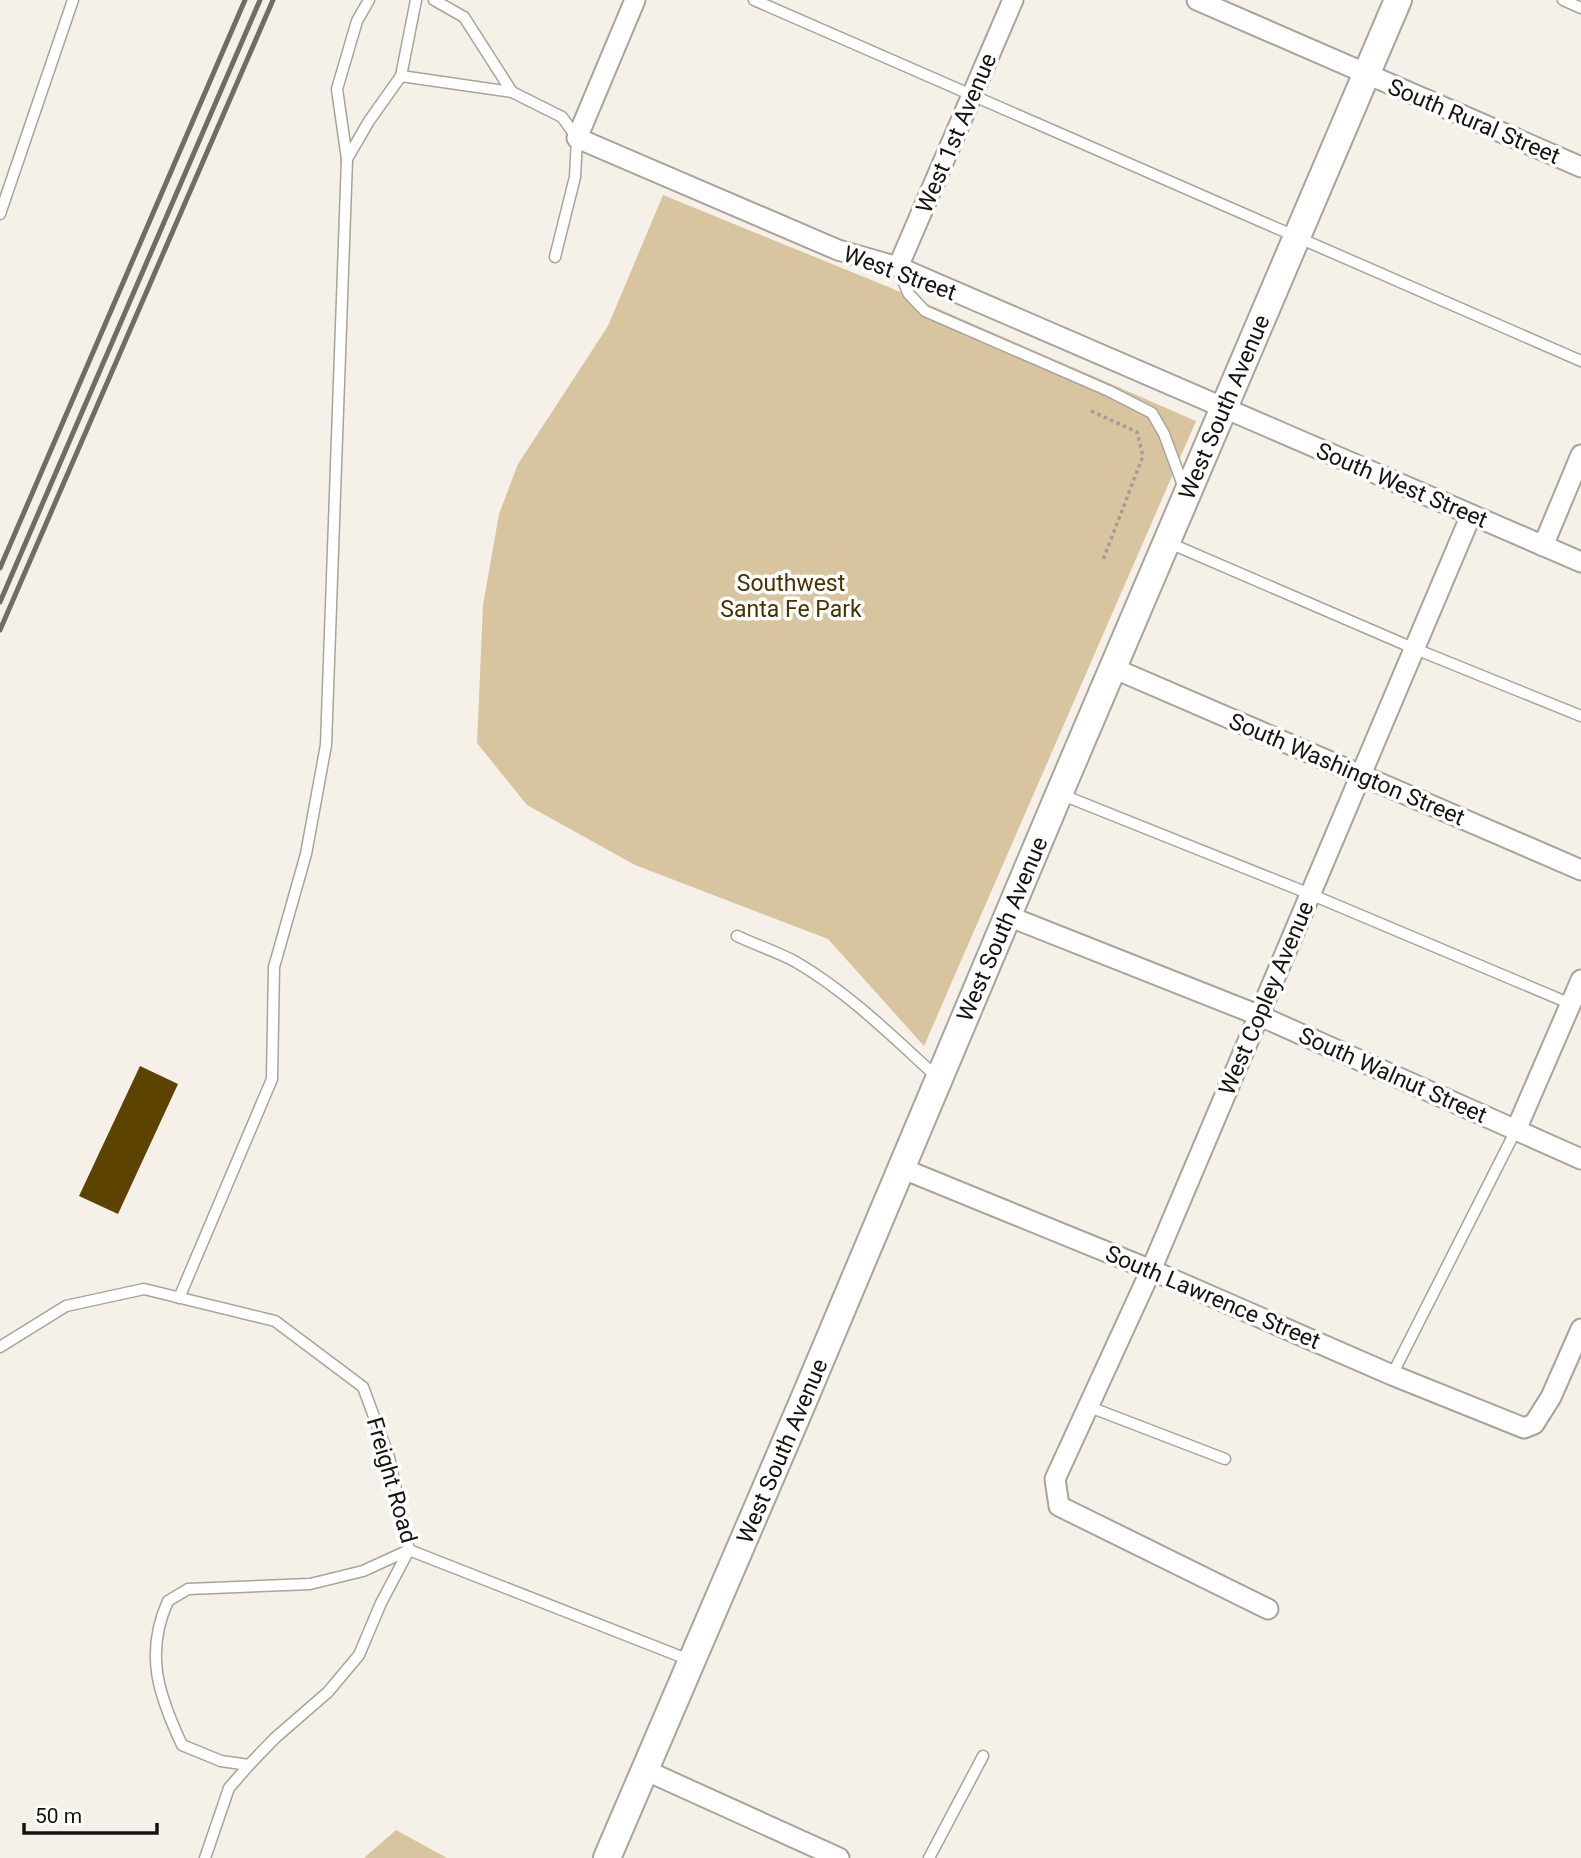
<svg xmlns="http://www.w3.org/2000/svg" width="1581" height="1858" font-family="Roboto,sans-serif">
<rect width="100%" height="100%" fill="#f6f1e8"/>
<g fill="#d8c59f">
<path d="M663,195L891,288L1196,421L924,1046L828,939L635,865L527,805L477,743L483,605L499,514L518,464L608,326Z"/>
<path d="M396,1830L447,1858H364Z"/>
</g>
<path fill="#5c4300" d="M140,1066L178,1084L118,1214L79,1196Z"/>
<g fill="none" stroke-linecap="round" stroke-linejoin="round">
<g stroke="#a8a49b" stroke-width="13">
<g id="service">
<path d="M434,0L464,17L512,92"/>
<path d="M754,0L1581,361"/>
<path d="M1563,0L1581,8"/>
<path d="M401,76L512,92L562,117L577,138L575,177L555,257"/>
<path d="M347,159L369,121L401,76L416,0"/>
<path d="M0,214L73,0"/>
<path d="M899,270L908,293L925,311L1109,391L1152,413L1164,434L1184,488"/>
<path d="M1167,542L1413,648L1581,716"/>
<path d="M1060,794L1310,894L1571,1004"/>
<path d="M737,936C756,945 778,952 796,962C849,993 893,1037 938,1078"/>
<path d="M179,1298L272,1079L274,967L306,854L326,745L347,159L337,89L357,21L369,0"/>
<path d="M0,1347L66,1306L144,1289L275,1321L363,1387L389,1457L409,1550"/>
<path d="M1392,1375L1516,1130"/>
<path d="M1087,1406L1225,1459"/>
<path d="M409,1550L381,1603L359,1655L328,1692L275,1738L249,1765L221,1761L182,1745C159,1696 144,1654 168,1601L188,1589L310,1584L363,1571Z"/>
<path d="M409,1550L692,1661"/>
<path d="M205,1858L229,1788L249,1765"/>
<path d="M929,1858L983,1756"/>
</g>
</g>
<g stroke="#a8a49b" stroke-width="23">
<g id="minor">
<path d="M635,0L577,138L838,250L898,267L1581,562"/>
<path d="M1197,0L1581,167"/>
<path d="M898,267L1013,0"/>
<path d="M1543,546L1581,455"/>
<path d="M1113,668L1581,870"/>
<path d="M1008,916L1258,1015L1581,1159"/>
<path d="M1516,1130L1581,980"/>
<path d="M901,1168L1151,1270L1392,1375L1524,1428L1534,1424L1551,1397L1581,1329"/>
<path d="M1268,1609L1059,1506L1055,1479L1151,1270L1471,515"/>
<path d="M645,1770L839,1858"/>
</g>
</g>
<g stroke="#a8a49b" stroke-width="30">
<path id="secondary" d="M607,1858L802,1404L1059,794L1398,0"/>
</g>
<path stroke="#a19d97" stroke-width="3.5" stroke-dasharray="3.5 3.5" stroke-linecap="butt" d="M1091,411L1137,432L1143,456L1103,560"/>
<use href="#service" stroke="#fff" stroke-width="10"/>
<use href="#minor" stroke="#fff" stroke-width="19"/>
<use href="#secondary" stroke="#fff" stroke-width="26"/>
<g stroke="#706d67" stroke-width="5">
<path d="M0,568L245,0"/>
<path d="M0,602L260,0"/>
<path d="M0,630L273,0"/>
</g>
</g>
<g text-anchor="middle" stroke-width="7" stroke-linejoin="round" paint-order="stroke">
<g font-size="23" fill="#161411" stroke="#fff">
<text transform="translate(1474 121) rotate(23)" y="8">South Rural Street</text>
<text transform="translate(956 133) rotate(-67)" y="8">West 1st Avenue</text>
<text transform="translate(900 273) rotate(20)" y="8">West Street</text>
<text transform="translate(1224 407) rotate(-67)" y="8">West South Avenue</text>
<text transform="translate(1402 485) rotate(23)" y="8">South West Street</text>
<text transform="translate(1347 769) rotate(23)" y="8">South Washington Street</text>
<text transform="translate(1002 929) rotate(-67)" y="8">West South Avenue</text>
<text transform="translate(1266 998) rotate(-67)" y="8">West Copley Avenue</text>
<text transform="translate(1393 1075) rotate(24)" y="8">South Walnut Street</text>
<text transform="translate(1213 1297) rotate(23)" y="8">South Lawrence Street</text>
<text transform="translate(782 1451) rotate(-67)" y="8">West South Avenue</text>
<text transform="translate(392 1480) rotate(74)" y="8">Freight Road</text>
</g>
<g font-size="23" fill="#473301" stroke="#fff">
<text x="791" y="591">Southwest<tspan x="791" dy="26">Santa Fe Park</tspan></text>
</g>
</g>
<path d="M24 1823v10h133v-10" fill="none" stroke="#161411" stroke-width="3.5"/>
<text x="35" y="1823" font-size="21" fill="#161411" stroke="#ffffff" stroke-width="5" paint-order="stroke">50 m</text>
</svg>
